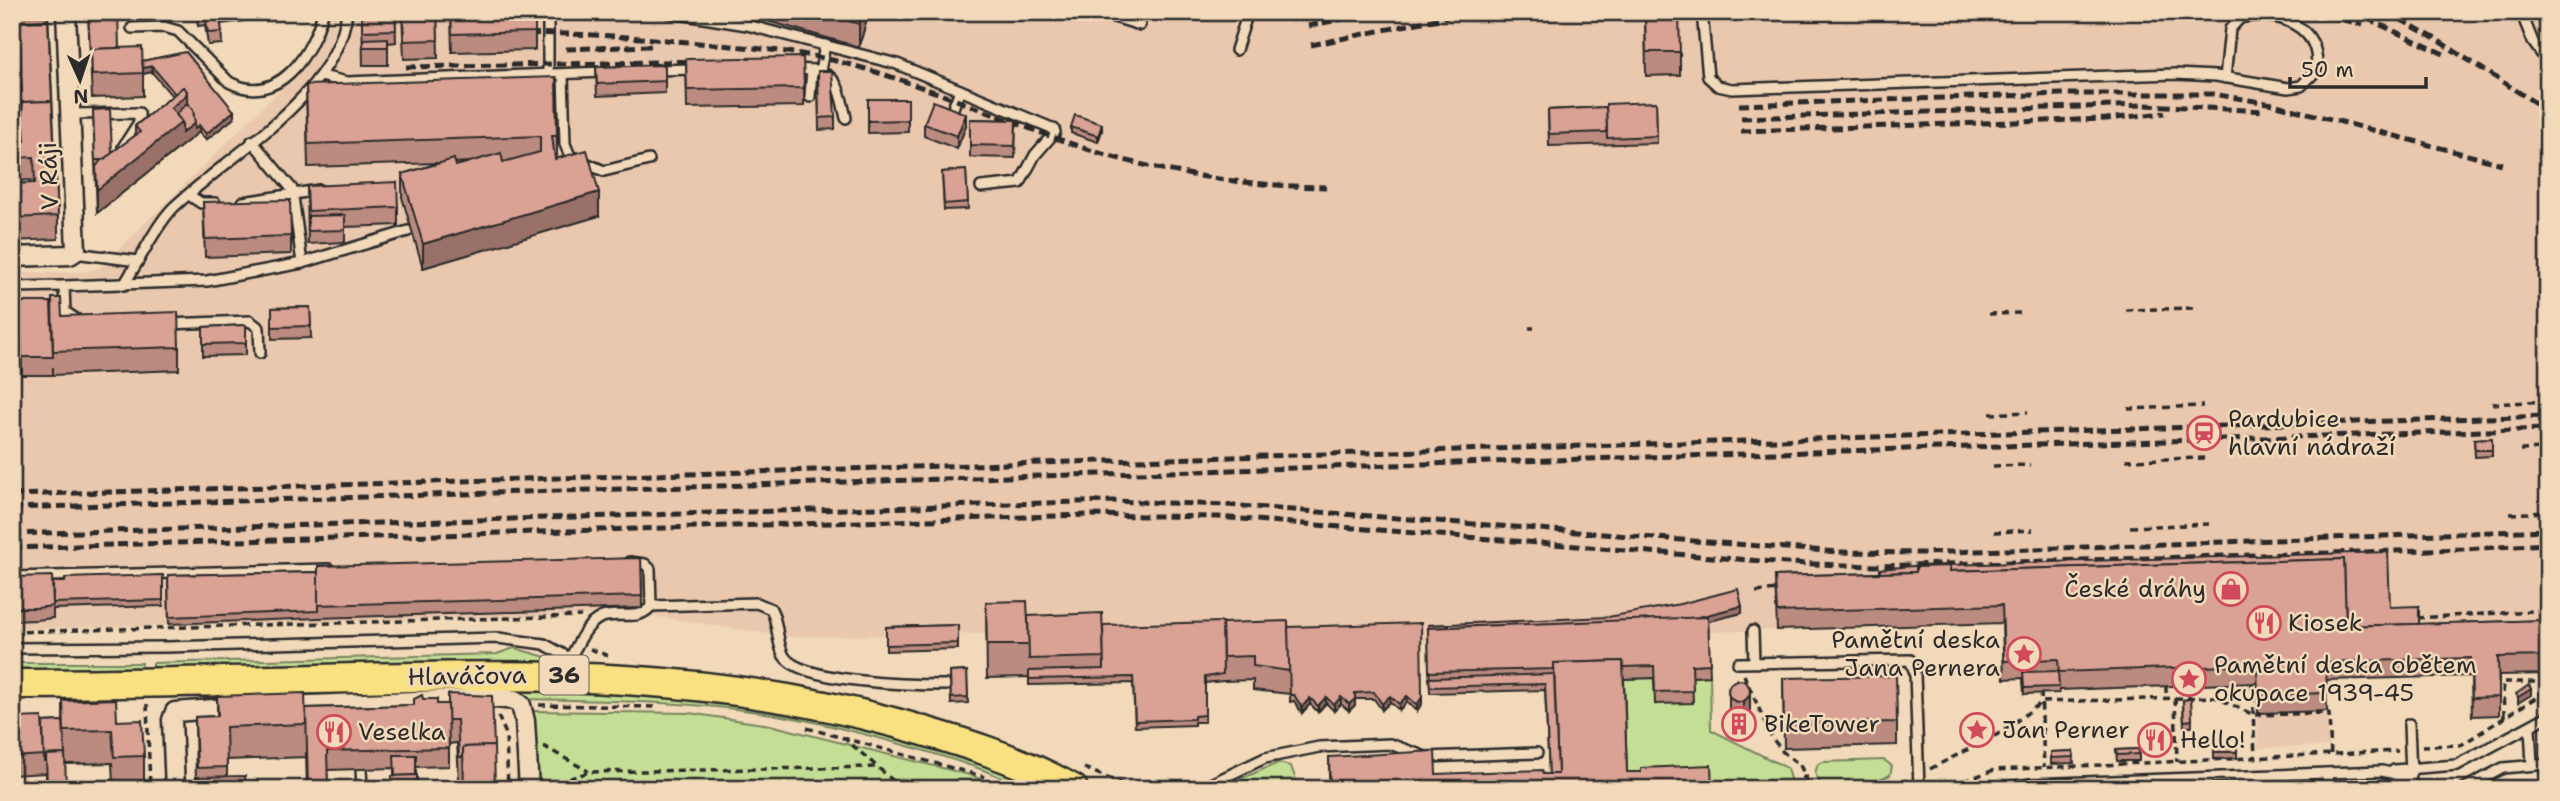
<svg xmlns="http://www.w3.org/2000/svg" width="2560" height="801" font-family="'Shantell Sans',sans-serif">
<rect width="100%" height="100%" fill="#f1d9b9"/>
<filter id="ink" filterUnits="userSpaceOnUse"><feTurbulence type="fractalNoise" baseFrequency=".0143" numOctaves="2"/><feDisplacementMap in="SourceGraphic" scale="14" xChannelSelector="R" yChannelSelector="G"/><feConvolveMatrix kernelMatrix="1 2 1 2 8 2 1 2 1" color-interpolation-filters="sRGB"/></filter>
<g filter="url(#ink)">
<path fill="#eac8ae" d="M327,12H2548V674L2498,675L2499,715L2472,716L2470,676L2326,680L2329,746L2258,748L2256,683L2059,690L2058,677L2004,679L2002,623L1222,647L1221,629L788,637L640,614L12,629V273L87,272L100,268L300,70L322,38Z"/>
<g fill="#c5de95" stroke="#788460" stroke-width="2">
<path d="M514,648L560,661L153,671V663L497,654Z"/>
<rect x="12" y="663" width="130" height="8"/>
<path d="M1710,676L1711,730L1787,768L1791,783L1787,789H1627L1623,679L1654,678L1656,704L1692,677Z"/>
<path d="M500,687C546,689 593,687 639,691C779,704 918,734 1047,789C1021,789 997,774 972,766C923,749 873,736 823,724C724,701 626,701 525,699L500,690Z"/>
<path d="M533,711L689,713L770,725L970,775L1004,789H904L888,782L697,789H535Z"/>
<path d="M1884,760L1892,766L1890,775L1864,789H1823L1815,773L1818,764L1823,762Z"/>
<path d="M1278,763L1291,766L1299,789H1217Z"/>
</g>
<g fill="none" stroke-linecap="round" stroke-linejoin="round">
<g stroke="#2b2b2b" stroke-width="14">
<g id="service">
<path d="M666,12L747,25L897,64L1054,129L1055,132L1035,155L1020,183L981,187"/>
<path d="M1098,12L1140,25"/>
<path d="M1702,12L1708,77L1718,86L1732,89L2175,74L2216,76L2288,88L2301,86L2316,71C2323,27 2278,9 2240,18L2230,29L2225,78"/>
<path d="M2521,12L2533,42L2548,63"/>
<path d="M132,28L164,27L178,31L229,82C278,108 313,53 323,12"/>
<path d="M1236,50L1248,12"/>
<path d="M794,69L812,70L810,97"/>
<path d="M654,70L696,69"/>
<path d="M812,70C840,74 840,94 846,118"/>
<path d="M820,71L825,45"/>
<path d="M548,74V12"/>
<path d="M563,74L565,144L570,156L604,171L649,160"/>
<path d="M321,76L347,82L605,72"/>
<path d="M70,114L139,113V122L123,147"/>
<path d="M950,116L960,90"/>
<path d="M252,141L292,189L302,263"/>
<path d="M189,195L201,203H215"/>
<path d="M243,202L319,190"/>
<path d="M74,253L138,261C149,243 159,222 174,207C230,154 338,95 347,12"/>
<path d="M124,285L138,261"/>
<path d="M12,287L64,286"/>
<path d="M12,309L31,308"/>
<path d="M79,321L65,312L64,286L207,281L302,263L408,231"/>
<path d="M166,324L250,321L259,328L260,353"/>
<path d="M12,577L329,569"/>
<path d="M651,606L757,603L771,609C779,624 776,642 784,656C800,683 916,685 946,685"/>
<path d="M1753,631L1754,662"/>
<path d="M12,648L167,647L498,638L544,644L573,660"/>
<path d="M570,658C578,645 585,625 600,618C616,610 639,623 651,606L650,569L645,564L630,562"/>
<path d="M1738,663L1910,660L1915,673L1919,789"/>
<path d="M2530,727L2532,765"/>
<path d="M361,768L362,789"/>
<path d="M2394,770L2457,765L2548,716"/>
<path d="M2327,773L2328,789"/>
<path d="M2370,788L2410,780"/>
<path d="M1200,789L1265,758L1319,747L1390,744L1426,757L1537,753"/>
<path d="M1996,789L2030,784L2382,771L2405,776L2416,789"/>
<path d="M2347,789H2373"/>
<path d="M2408,789L2411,775L2409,724"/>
<path d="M2463,789L2503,768L2548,764"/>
</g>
</g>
<g stroke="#2b2b2b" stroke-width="23">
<g id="minor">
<path d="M12,257L70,255L76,251L66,12"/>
<path d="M282,706L496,698L515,700L521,705L525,721L529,789"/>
<path d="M175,789L172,720L175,712L240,707"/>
</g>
</g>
<g stroke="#2b2b2b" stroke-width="33">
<path id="primary" d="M12,684C128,684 243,681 359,678C548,674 711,673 896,723C956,740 1018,758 1073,789"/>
</g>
<g stroke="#2b2b2b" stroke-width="3.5" stroke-dasharray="7 5" stroke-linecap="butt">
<path d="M2126,310L2193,308"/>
<path d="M1989,314L2023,313"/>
<path d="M1529,328H1534"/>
<path d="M2492,404L2548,401"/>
<path d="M2128,409L2203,406"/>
<path d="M1990,414L2028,412"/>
<path d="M2520,450L2548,449"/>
<path d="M2126,460L2204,458"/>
<path d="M1993,466L2030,465"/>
<path d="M2510,514L2548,512"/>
<path d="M2130,527L2209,524"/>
<path d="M1994,532L2033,530"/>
<path d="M1756,592L1778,590"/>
<path d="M2417,618L2548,610"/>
<path d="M12,632L581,616"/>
<path d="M590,649L609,656"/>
<path d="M1744,675L1772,738L1783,752L1800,765L1811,789"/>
<path d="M2252,683L2255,759"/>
<path d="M2166,686V698"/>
<path d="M2041,692L2044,767"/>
<path d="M2175,698L2177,762"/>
<path d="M147,704L150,789"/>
<path d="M539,705L657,707"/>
<path d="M498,716L506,734L508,789"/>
<path d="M2504,717L2503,682H2548"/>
<path d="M807,728L985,777"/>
<path d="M843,737L898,785L884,786L885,789"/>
<path d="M543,746L588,771"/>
<path d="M2422,746L2461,745L2548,690"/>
<path d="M1084,768L1134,789"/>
<path d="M1930,769L2002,732L2042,702L2215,697L2254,715L2329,713L2331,757"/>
<path d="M2502,785L2507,783L2521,789"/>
<path d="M562,789L571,778L589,772L876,767"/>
<path d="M1796,789L1805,776"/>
<path d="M1891,789L1907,780"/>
<path d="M1942,789L1994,770L2398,751"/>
</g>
<use href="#service" stroke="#f1d9b9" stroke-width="9"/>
<use href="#minor" stroke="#f1d9b9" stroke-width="18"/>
<use href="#primary" stroke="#f9e181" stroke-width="28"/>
<g stroke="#2b2b2b" stroke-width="5" stroke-dasharray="10 5" stroke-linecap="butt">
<path d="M2313,12L2363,25"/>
<path d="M2353,12L2448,56"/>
<path d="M2387,12L2434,38L2548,111"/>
<path d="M1729,17L1888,12"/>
<path d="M1308,26L1376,12"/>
<path d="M514,34C580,32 645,38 710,44C752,48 795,51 836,61C926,83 1009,124 1096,152C1171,175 1248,186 1326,187"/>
<path d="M1311,45L1471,12"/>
<path d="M566,49L651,46"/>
<path d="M406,67L707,61"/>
<path d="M1739,105L2060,94H2213L2273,104L2502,164"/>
<path d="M1741,118L2144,105L2264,111"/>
<path d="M1741,131L2106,119L2165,113"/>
<path d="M12,495L2548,416"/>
<path d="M12,508L2548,429"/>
<path d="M12,534L1112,501L1227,505L1838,552L1923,553L2548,530"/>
<path d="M12,548L1090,515L1218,517L1786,563L1875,566L2464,549L2548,544"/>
</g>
</g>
<g fill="#bb8b7f" stroke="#2b2b2b" stroke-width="2" fill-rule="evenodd">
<path d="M13,12H48L58,216V239L12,241V184L34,183V180L12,181V142L21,141L22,120L18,104V92H22L18,25L14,26Z"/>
<path d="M88,12L119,48L142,61L186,52L234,118L206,140L199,132L97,213L93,110L112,153L135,136V126L172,96L152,72L143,74V96L92,98Z"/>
<path d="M196,12H265V18L221,24L222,44L208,45L205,25L198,26Z"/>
<path d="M362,12H395L396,42L388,43V65H363Z"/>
<path d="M402,12H437L438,58L404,59Z"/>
<path d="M451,12H535V50L452,52Z"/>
<path d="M750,12H869L859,47L750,16Z"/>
<path d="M1645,12L1680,52V75L1646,76Z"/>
<path d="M686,59L804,88V106L687,108Z"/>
<path d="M665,65V93L597,96L596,67Z"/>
<path d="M818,71L835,117V129L819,130Z"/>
<path d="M306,85L557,136V159L599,216L423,268L402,197V174L439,163L308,167ZM470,162L456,166L455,163Z"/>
<path d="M868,99H908V132L868,133Z"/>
<path d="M1656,102L1657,143L1549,146L1548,110L1606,107Z"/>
<path d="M970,119L1016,120L1015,158L970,157Z"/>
<path d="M924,124L966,126L957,149L924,136Z"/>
<path d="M1071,127L1102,130L1098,142L1071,133Z"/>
<path d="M966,170L968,209L944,210L942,172Z"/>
<path d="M307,186L398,207V225L345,227V242L308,244Z"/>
<path d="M203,202L291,236V254L205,257Z"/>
<path d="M20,302L62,316L179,347V370L53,375V367V375H22Z"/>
<path d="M310,307L311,338L272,339V308Z"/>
<path d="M246,325V355L203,356V327Z"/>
<path d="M2492,438V456L2475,457L2474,439Z"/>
<path d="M641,558L642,608L318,618L169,624L168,575L318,572Z"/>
<path d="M1880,573L2390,607L2419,624L2548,620V674L2499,675V715L2472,716L2471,676L2326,680L2327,711L2258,713L2257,683L2059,690V693L2024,694L2023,678L2004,679L2002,623L1777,630L1775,576Z"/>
<path d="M163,575V606L53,609V618L36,620L12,621V577L53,582Z"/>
<path d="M986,602L1028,616L1103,625L1222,629L1288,627L1422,703L1417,711L1407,702L1399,710L1390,702L1382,710L1374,699H1355V705L1349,711L1341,704L1334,711L1326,703L1318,712L1310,704L1302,713L1294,701L1290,702V694L1253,690V680L1223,681L1205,683V722H1194V725L1135,727L1133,683L1029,685V677L987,678Z"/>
<path d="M1742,613L1708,621L1710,676L1692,677L1693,703L1655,704L1654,678L1624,679L1627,772L1712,789H1329V757L1436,774H1549L1545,690L1430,693L1428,625Z"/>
<path d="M958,625V649L886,651V627Z"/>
<path d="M967,671L968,703L951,704L950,672Z"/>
<path d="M1783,678L1897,722V745L1784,748Z"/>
<path d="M1737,680L1750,719L1749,730L1743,734L1733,733L1729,728V695Z"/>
<path d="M217,696L306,708L414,705L423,699L437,704H448L495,789H463V780H459L457,743L449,744V766L416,767L394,776V768L327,770L328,789H307L306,752V757L227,760V776L245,789H196L195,717L217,716Z"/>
<path d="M2191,699L2192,727H2184L2183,700Z"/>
<path d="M63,701L117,721L144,756V789L113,784L112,763L65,764L46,787V773L12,775V718L43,722L63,721Z"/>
<path d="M2237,746V758L2214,759V747Z"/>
<path d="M2139,749V761H2117L2116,750Z"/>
<path d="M2073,751L2074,763L2051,764V752Z"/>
</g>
<g fill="#997168" stroke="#2b2b2b" stroke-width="2">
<path d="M862,12H869L859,47V24Z"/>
<path d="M152,66V72L143,74V68Z"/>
<path d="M187,91L195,123L199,125V132L97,213V190L171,108Z"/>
<path d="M234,111V118L206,140V134Z"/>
<path d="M966,114V126L957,149V136Z"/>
<path d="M1102,124V130L1098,142V136Z"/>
<path d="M599,192V216L423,268V244Z"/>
<path d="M1742,606V613L1656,634V627Z"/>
<path d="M1750,687V719L1749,730L1743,734V702Z"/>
<path d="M2531,689V695L2518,703V697Z"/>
<path d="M1390,696V702L1382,710V704Z"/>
<path d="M1407,696V702L1399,710V704Z"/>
<path d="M1326,697V703L1318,712V706Z"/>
<path d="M1341,697V704L1334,711V705Z"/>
<path d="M1422,697V703L1417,711V705Z"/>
<path d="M1310,698V704L1302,713V707Z"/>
<path d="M1355,699V705L1349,711V704Z"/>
</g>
<g fill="#daa294" stroke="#2b2b2b" stroke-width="2">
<path d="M19,12H48V14L19,16Z"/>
<path d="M88,12H118L119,48L91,49V66Z"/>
<path d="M219,12L222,32L208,33L205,13Z"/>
<path d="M362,12H395L396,30L362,31Z"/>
<path d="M403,12H437L438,40L404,41Z"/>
<path d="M451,12H535V32L452,34Z"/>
<path d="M819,12H862L859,24Z"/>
<path d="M1645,12H1679L1680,52H1646Z"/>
<path d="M48,20L52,101L23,102V110L18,92H22L19,22Z"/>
<path d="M388,38V47H363V39Z"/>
<path d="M142,47L143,73L92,75L91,49Z"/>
<path d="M186,52L234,111L206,134L199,125L195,129L193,110L187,103V91L183,87L175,94L152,66L143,68V67L142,61Z"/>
<path d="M803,57L804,88L687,90L686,59Z"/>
<path d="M665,65V81L597,84L596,67Z"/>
<path d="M818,71H832L835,117L819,118Z"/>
<path d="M556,77L557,136H552L555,159L587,150L599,192L423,244L402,174L454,159L456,166L501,153L503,162L540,152V136L308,144L306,85Z"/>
<path d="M183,87L187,91L186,95L171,108L182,122L97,190L96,167L101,160L140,132L135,126Z"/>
<path d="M868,99H908V120L868,121Z"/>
<path d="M52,101L58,216L12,218V184L35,183L34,157L12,158V142L25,141L24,128H21L23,102Z"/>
<path d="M933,101L966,114L957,136L924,124Z"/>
<path d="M1656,102L1657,136L1607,138L1606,104Z"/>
<path d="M187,103L193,110L195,123L182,133V122L176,114Z"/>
<path d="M1606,107L1607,132L1549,134L1548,110Z"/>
<path d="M110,109L112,153L103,160H95L93,110Z"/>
<path d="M1075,115L1102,124L1098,136L1071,127Z"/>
<path d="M970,119L1016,120L1015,146L970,145Z"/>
<path d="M966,170L968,202L944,204L942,172Z"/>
<path d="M397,182L398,207L308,211L307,186Z"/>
<path d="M290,200L291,236L205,239L203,202Z"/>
<path d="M345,215V230L308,231V216Z"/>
<path d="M52,298H61L62,316L178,312L179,347L53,351Z"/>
<path d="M20,302H51L53,357H22Z"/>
<path d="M310,307L311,326L272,327V308Z"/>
<path d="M246,325V343L203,344V327Z"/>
<path d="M2492,438V450H2475L2474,439Z"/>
<path d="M2388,552L2390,607L2419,606V624L2346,626L2344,559L1950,571V566L1916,567V572L1880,573V569L1913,566Z"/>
<path d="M641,558L642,596L318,605V566Z"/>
<path d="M2344,559L2346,626L2548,620V656L2498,657L2499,697L2472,698L2471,658L2326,662L2327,693L2258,695L2257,665L2059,672L2058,659L2004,661L2002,605L1777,612L1775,576L1916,572V567L1950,566V571Z"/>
<path d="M318,572V611L169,617L168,575Z"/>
<path d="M163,575V600L53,603V582H65V578Z"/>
<path d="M52,576L53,606L36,608H12V577Z"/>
<path d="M1738,589L1742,606L1695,618L1428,628V634V625L1608,617L1680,604Z"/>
<path d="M1027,601L1029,645H987L986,602Z"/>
<path d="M1102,613L1104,657L1029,659L1028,616Z"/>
<path d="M1708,617L1710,664L1692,665L1693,691L1655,692L1654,666L1624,667L1623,661L1554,663V669L1429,672L1428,628Z"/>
<path d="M1288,621L1290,671L1253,666V656L1223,657L1222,623Z"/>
<path d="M1222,622L1223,674L1205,677V715L1194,716V719L1135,721L1133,677L1029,679V671L1104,669L1103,625Z"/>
<path d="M1421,623L1422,697L1417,705L1407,696L1399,704L1390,696L1382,704L1374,692L1355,693V699L1349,704L1341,697L1334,705L1326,697L1318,706L1310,698L1302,707L1294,695H1290L1288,627Z"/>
<path d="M958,625V643L886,645V627Z"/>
<path d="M1623,661L1627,772H1641V768L1711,765L1712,789H1330L1329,757L1435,751L1436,774L1542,770L1543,774H1558L1554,663Z"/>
<path d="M967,671L968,697L951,698L950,672Z"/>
<path d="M2058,671L2059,687L2024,688L2023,672Z"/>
<path d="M1554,674L1558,774H1549L1545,684L1430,687L1429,678Z"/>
<path d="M1896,676L1897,722L1784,724L1783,678Z"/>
<circle cx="1739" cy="691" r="11"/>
<path d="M2529,685L2531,689L2518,697L2516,694Z"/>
<path d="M305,693L306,724L226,727L227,767L197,768L195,717L218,716L217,696Z"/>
<path d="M448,694L492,696L494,746L463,747V757H459L457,720H448Z"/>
<path d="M422,695L423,699H437V704H448L449,748L327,751L328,789H308L306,708L414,705V699Z"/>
<path d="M116,699L117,721L142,720L144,756L114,757L112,730L64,731L63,701Z"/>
<path d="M2191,699L2192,720L2184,721L2183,700Z"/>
<path d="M42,717L44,755L12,757V718Z"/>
<path d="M63,721L65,754L46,755V761H44L43,722Z"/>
<path d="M494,746L495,789H464L463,747Z"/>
<path d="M2237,746V752H2214V747Z"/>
<path d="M2139,749V754L2117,755L2116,750Z"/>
<path d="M2073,751L2074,757L2051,758V752Z"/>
<path d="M65,754L66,789H44L47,787L46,755Z"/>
<path d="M394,755H416V775L395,776Z"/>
<path d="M417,775V789H392V776Z"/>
<path d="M245,776V789H197V777Z"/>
<path d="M144,782V789H105V784Z"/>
</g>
</g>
<defs>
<g id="station-ring" transform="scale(1.75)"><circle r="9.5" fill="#f1d9b9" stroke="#d1495b" stroke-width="1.5"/><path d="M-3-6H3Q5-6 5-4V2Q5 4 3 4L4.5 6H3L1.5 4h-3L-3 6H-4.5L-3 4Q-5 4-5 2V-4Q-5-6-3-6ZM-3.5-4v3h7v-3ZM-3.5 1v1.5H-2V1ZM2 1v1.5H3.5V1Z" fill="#d1495b"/></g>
<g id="shop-ring" transform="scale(1.75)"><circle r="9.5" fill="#f1d9b9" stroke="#d1495b" stroke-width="1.5"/><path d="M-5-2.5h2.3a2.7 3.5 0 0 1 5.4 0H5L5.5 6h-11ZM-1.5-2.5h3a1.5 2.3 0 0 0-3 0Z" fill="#d1495b"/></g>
<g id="restaurant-ring" transform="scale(1.75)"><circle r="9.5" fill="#f1d9b9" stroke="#d1495b" stroke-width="1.5"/><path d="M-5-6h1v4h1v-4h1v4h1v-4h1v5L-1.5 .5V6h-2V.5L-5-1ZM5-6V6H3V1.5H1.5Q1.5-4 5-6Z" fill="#d1495b"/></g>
<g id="sight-ring" transform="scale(1.75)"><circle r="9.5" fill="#f1d9b9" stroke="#d1495b" stroke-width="1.5"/><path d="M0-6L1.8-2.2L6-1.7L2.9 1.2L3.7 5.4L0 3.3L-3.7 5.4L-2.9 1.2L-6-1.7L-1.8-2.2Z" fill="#d1495b"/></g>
<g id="building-ring" transform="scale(1.75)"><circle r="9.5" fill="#f1d9b9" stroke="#d1495b" stroke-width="1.5"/><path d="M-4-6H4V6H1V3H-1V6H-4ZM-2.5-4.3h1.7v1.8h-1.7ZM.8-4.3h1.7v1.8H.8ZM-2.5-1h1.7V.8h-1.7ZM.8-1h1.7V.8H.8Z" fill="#d1495b"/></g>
</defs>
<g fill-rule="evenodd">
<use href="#station-ring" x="2204" y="433"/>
<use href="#shop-ring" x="2231" y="589"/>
<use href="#restaurant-ring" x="2264" y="623"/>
<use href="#sight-ring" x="2024" y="654"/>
<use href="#sight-ring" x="2189" y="679"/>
<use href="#building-ring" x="1739" y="724"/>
<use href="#sight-ring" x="1977" y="730"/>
<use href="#restaurant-ring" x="334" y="732"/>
<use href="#restaurant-ring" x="2155" y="740"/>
</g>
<g text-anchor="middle" stroke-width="5" stroke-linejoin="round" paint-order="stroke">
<rect fill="#f1d9b9" stroke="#665f56" stroke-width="2" x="539.5" y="655.5" width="49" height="39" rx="5"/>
<g font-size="23" font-weight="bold" fill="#2b2b2b">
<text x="564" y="683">36</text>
</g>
<g font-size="24" fill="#2b2b2b" stroke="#f1d9b9">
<text transform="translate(49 176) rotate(-92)" y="8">V Ráji</text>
<text transform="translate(467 676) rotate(-1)" y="8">Hlaváčova</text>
</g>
<g font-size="24" fill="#2b2b2b" stroke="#f1d9b9" text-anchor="start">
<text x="2228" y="427">Pardubice<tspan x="2228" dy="28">hlavní nádraží</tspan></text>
<text x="2206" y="597" text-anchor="end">České dráhy</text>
<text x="2288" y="631">Kiosek</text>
<text x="2000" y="648" text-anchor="end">Pamětní deska<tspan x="2000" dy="28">Jana Pernera</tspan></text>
<text x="2214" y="673">Pamětní deska obětem<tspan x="2214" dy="28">okupace 1939-45</tspan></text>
<text x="1764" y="732">BikeTower</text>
<text x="2002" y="738">Jan Perner</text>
<text x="358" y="740">Veselka</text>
<text x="2180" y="748">Hello!</text>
</g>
</g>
<rect width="2560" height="801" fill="none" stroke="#f1d9b9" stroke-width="42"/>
<rect x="21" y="21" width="2518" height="759" fill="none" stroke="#2b2b2b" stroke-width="2.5" filter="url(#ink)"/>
<g transform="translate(80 80) rotate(177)" stroke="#f1d9b9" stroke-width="5" paint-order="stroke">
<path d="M0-5L12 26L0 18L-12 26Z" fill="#2b2b2b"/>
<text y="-10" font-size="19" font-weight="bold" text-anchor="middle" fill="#2b2b2b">N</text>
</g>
<path d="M2290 77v10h136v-10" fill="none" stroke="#2b2b2b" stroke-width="3.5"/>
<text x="2301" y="77" font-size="21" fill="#2b2b2b" stroke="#f1d9b9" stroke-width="5" paint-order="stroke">50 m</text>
</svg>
